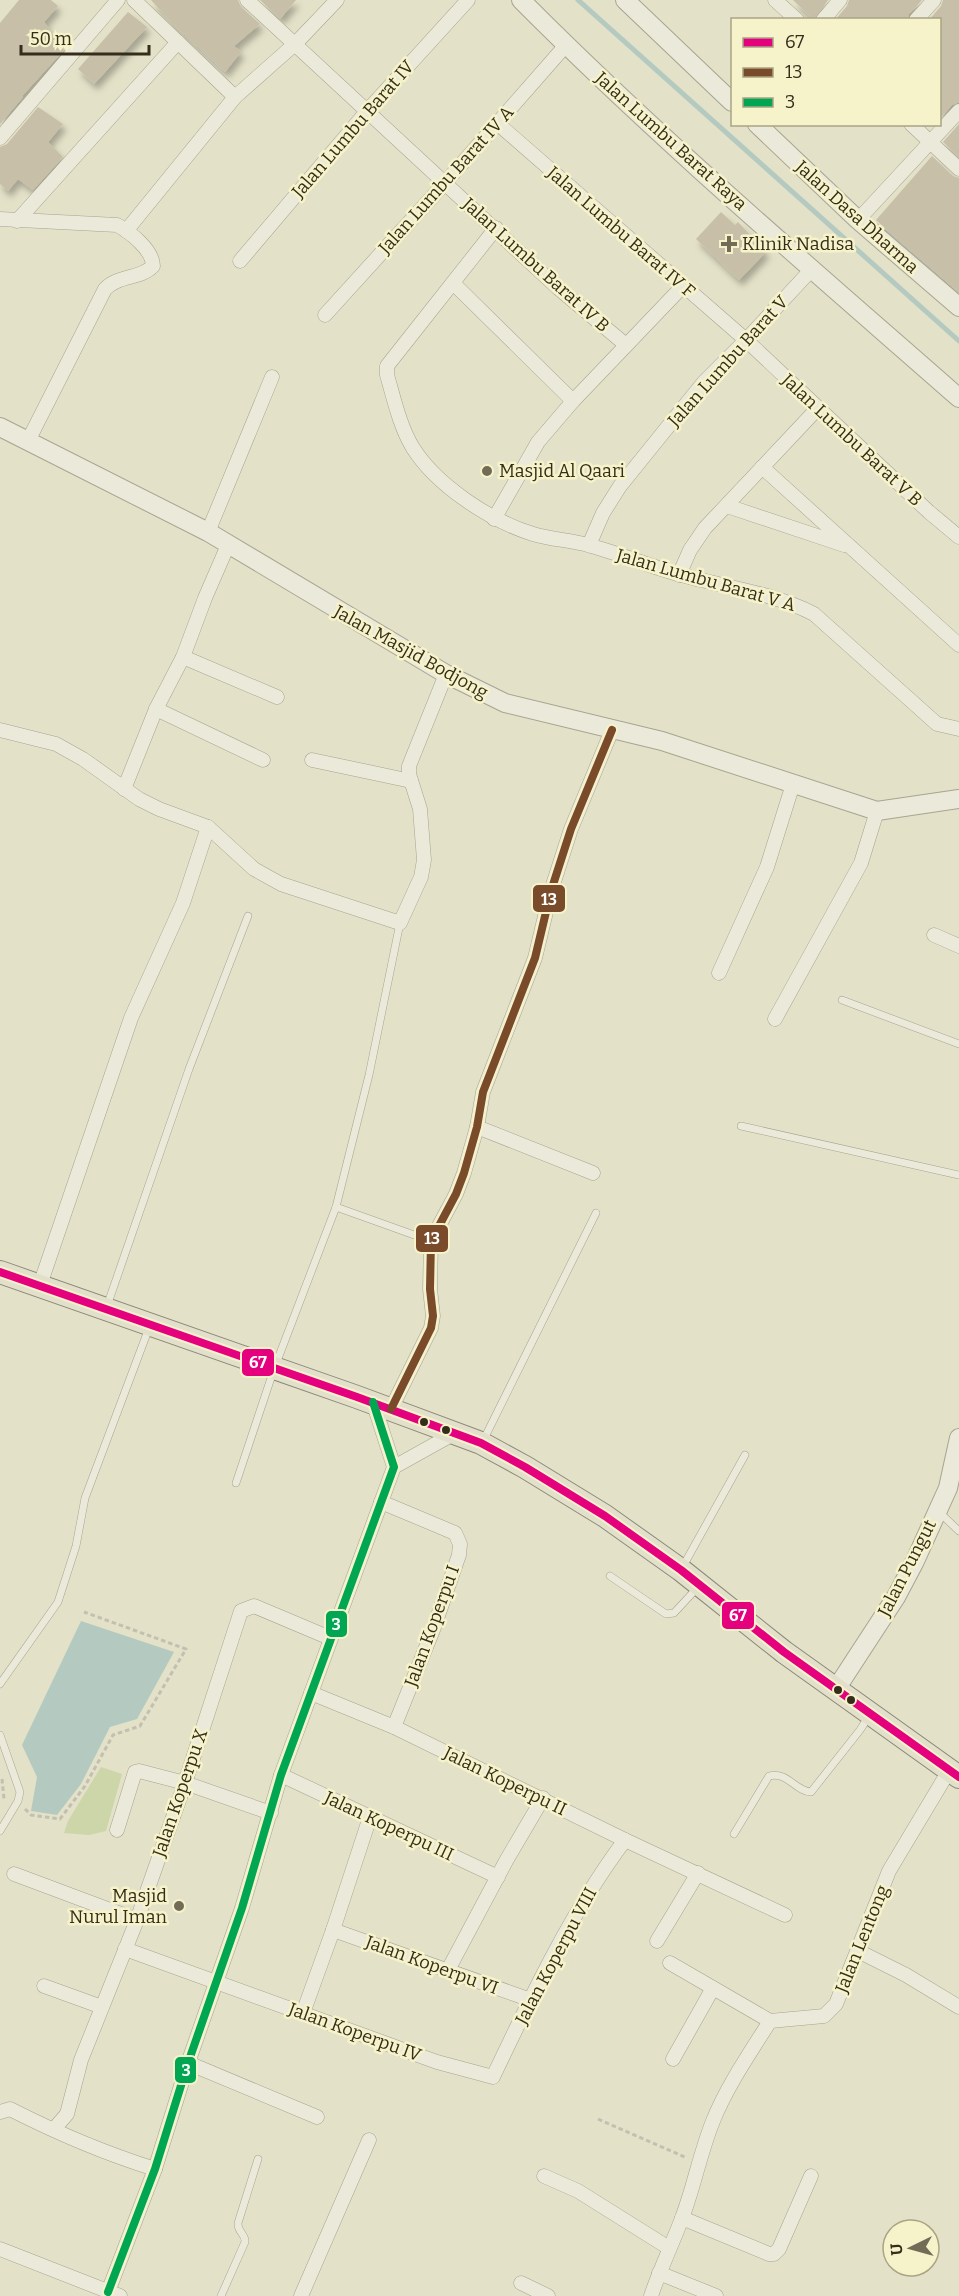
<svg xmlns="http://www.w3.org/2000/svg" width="959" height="2296" font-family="Bitter,serif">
<defs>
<filter id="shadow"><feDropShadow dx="3.5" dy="6" stdDeviation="3" flood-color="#0004"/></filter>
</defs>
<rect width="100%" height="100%" fill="#e3e1c7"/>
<path fill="#ccd6a8" d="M101,1767L122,1774L106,1831L89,1835L64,1833L68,1821Z"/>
<path fill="#b4cac0" d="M81,1621L174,1652L137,1719L110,1727L81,1784L57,1815L31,1811L37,1777L22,1745Z"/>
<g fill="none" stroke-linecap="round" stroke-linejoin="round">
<path stroke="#b4cac0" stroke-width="5" d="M578,0L959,341"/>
</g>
<g fill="#c7bfa8" filter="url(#shadow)">
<path d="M19,0H51L58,6L44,22L64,50L22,96L23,97L0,124V23Z"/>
<path d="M151,0H238L241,7L260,24L234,46L241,52L225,72L174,25Z"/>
<path d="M260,0H296L280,19Z"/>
<path d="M793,0H828L814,20Z"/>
<path d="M849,0H922L909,14L907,20H835L847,6Z"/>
<path d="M943,0H959V102L952,105L939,119V20H929L941,6Z"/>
<path d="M128,12L147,27L94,84L78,69Z"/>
<path d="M38,107L63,124L48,142L63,157L33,190L18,179L8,191L0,184V147L7,144Z"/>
<path d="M959,124V157L943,142Z"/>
<path d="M932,156L953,176L959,178V292L876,220Z"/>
<path d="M721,212L735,225L738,222L766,252L739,280L696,239Z"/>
</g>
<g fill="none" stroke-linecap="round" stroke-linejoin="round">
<g stroke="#a8a491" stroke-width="8">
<g id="service">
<path d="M842,1000L959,1044"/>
<path d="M741,1126L959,1175"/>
<path d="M336,1207L431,1241"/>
<path d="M107,1306L189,1069L248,916"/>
<path d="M484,1439L596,1213"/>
<path d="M236,1483L274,1369L336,1207L369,1075L400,923"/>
<path d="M939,1512L959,1531"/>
<path d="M682,1568L745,1455"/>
<path d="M610,1576L666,1614L674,1613L698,1587"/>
<path d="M0,1684L58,1602L76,1546L85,1498L149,1328"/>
<path d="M0,1735L20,1792L18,1801L0,1831"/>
<path d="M734,1834L769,1776C787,1771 795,1791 811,1792L860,1730L869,1716"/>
<path d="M221,2296L245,2242C246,2234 237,2232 238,2223L258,2159"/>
</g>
</g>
<g stroke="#a8a491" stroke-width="15">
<g id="minor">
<path d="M134,0L235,97"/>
<path d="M247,0L558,288L626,345"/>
<path d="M775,0L797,20"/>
<path d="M823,20L840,0"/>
<path d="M916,20L934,0"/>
<path d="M497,123L746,340L929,512L959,537"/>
<path d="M911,124L959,169"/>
<path d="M0,138L118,0"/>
<path d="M0,219L117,225C130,232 153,250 153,266C141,279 118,275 105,289L28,441"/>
<path d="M858,220L959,111"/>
<path d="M17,221L178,42"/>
<path d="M496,228L387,366V375C394,399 400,427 413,448C437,486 491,521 533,534C552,540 573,540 591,546C621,554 649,566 678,574C723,587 771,592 814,614L937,724L959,729"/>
<path d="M126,231L235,97L296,43L337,0"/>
<path d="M240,261L368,110L468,0"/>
<path d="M453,283L573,401"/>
<path d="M325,315L444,184L566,45"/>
<path d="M762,467L959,645"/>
<path d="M727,506L844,545"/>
<path d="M494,519L538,442L573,401L682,287"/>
<path d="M208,532L272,377"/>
<path d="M589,545L603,513L620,486L704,382L746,340L812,269"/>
<path d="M679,575L690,550L705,528L818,408"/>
<path d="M183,657L277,697"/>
<path d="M156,709L263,760"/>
<path d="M0,730L56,744L83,759L139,799L159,809L208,827L254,869L281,884L400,923L421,877L424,860L420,809L409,774V766L446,674"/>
<path d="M312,760L411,781"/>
<path d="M124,789L156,709L183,657L205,598L228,545"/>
<path d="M934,935L959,946"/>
<path d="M719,973L767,867L793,784"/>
<path d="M775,1019L861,863L877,811"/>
<path d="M477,1127L593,1173"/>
<path d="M40,1285L131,1018L183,903L208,827"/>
<path d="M391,1409L431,1328L433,1316L430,1289L431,1241L456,1194L464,1173L477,1127L483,1092L535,958L551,891L571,829L612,730"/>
<path d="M394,1467L455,1433"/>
<path d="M381,1502L455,1533L460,1544L459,1555L433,1630L394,1727"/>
<path d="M311,1693L394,1727L625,1840L785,1915"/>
<path d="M281,1775L498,1877"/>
<path d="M117,1830L135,1772L139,1771L185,1783L271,1813"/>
<path d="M14,1874L137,1920"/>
<path d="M333,1930L531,2000"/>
<path d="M657,1941L698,1873"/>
<path d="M125,1949L437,2062L493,2077C532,1995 571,1912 625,1840"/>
<path d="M858,1951L906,1975L959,2007"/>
<path d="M670,1963L770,2021"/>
<path d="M448,1970L506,1861L543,1798"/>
<path d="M44,1986L102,2007"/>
<path d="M303,2013L333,1930L370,1817"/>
<path d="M673,2059L713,1988"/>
<path d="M188,2063L317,2117"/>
<path d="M0,2112L10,2109C57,2133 104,2153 155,2169"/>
<path d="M54,2129L67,2114L81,2060L137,1920L185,1783L241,1611L254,1606L330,1638"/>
<path d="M544,2176L578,2191L669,2248"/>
<path d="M682,2218L769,2254H774L779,2249L811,2176"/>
<path d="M0,2249L120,2296"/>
<path d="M659,2273L716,2296"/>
<path d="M521,2283L548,2296"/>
<path d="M108,2292L155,2169L188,2063L242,1908L281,1775L394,1467L373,1402"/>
<path d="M301,2296L369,2140"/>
<path d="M651,2296C660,2269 672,2245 682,2218C694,2187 700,2153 713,2121C727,2086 750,2053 770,2021L824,2016L836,2004L889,1871L950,1769"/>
</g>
</g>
<g stroke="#a8a491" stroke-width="20">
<g id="tertiary">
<path d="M521,0C660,140 811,268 959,398"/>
<path d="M625,0L732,102"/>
<path d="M757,124L858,220L959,307"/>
<path d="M0,427L208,532L446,674L505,703L662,741L877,811L959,799"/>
<path d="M836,1689L896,1597L915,1561L948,1488L959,1438"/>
</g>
</g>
<g stroke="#8d8978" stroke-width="24">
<path id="primary" d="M0,1272L357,1397L481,1443L525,1467L605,1516L681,1570L784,1652L959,1777"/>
</g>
<g stroke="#c3c0b1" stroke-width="3" stroke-dasharray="4.5 3" stroke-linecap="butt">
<path d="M2,1779L4,1799"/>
<path d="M25,1809L31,1815L60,1819L85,1786L113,1735L140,1726L186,1649L84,1612"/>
<path d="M598,2119L687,2158"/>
</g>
<use href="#service" stroke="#ebe9d9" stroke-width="7"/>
<use href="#minor" stroke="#ebe9d9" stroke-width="14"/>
<use href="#tertiary" stroke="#ebe9d9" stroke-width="18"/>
<use href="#primary" stroke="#e2e0ca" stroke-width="22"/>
<g stroke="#f6f3cb" stroke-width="12">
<path id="bus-1" d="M0,1272L357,1397L481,1443L525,1467L605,1516L681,1570L784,1652L959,1777"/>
</g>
<g stroke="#f6f3cb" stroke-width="12">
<path id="bus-2" d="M391,1409L431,1328L433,1316L430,1289L431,1241L456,1194L464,1173L477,1127L483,1092L535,958L551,891L571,829L612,730"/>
</g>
<g stroke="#f6f3cb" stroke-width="12">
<path id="bus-3" d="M108,2292L155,2169L188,2063L242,1908L281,1775L394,1467L373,1402"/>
</g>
<use href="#bus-1" stroke="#e5007d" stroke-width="8"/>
<use href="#bus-2" stroke="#7a4b2a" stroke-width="8"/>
<use href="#bus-3" stroke="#00a651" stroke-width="8"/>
</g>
<g fill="#726c57" stroke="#f6f3cb" stroke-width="2">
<path d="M726 235h6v6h6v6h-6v6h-6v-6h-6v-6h6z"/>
<circle cx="487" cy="471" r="6"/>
<circle cx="179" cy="1906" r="6"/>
</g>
<g fill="#352d1a" stroke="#f6f3cb" stroke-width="2">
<circle cx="424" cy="1422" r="5"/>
<circle cx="446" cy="1430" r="5"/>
<circle cx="838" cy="1690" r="5"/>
<circle cx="851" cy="1700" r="5"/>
</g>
<g text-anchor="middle" stroke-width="5" stroke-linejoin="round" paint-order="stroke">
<g font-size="18" fill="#352d1a" stroke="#f6f3cb">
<text transform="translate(353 129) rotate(-49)" y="6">Jalan Lumbu Barat IV</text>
<text transform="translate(671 141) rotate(42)" y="6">Jalan Lumbu Barat Raya</text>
<text transform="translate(446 180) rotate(-48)" y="6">Jalan Lumbu Barat IV A</text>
<text transform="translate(857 217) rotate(42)" y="6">Jalan Dasa Dharma</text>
<text transform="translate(621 232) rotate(41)" y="6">Jalan Lumbu Barat IV F</text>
<text transform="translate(536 265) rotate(42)" y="6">Jalan Lumbu Barat IV B</text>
<text transform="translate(728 361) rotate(-48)" y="6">Jalan Lumbu Barat V</text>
<text transform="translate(852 440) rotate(43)" y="6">Jalan Lumbu Barat V B</text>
<text transform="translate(706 580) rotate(16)" y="6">Jalan Lumbu Barat V A</text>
<text transform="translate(411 652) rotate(29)" y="6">Jalan Masjid Bodjong</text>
<text transform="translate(907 1568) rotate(-63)" y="6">Jalan Pungut</text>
<text transform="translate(432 1626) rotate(-70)" y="6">Jalan Koperpu I</text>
<text transform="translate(505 1781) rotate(26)" y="6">Jalan Koperpu II</text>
<text transform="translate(180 1793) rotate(-71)" y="6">Jalan Koperpu X</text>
<text transform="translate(389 1826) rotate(25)" y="6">Jalan Koperpu III</text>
<text transform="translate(862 1939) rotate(-68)" y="6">Jalan Lentong</text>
<text transform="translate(556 1956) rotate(-62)" y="6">Jalan Koperpu VIII</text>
<text transform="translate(432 1965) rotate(20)" y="6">Jalan Koperpu VI</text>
<text transform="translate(355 2032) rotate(20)" y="6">Jalan Koperpu IV</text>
</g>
<g font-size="18" fill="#352d1a" stroke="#f6f3cb" text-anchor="start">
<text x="742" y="250">Klinik Nadisa</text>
<text x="499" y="477">Masjid Al Qaari</text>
<text x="167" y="1902" text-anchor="end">Masjid<tspan x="167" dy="21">Nurul Iman</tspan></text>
</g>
</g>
<g stroke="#f6f3cb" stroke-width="2">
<rect x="532" y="884" width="34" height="29" rx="6" fill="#7a4b2a"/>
<rect x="415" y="1224" width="34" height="29" rx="6" fill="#7a4b2a"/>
<rect x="241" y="1348" width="34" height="29" rx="6" fill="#e5007d"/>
<rect x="721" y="1601" width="34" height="29" rx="6" fill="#e5007d"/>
<rect x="325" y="1610" width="23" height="28" rx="6" fill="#00a651"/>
<rect x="174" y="2056" width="23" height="28" rx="6" fill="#00a651"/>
</g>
<g font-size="16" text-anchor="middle" font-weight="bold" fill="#fff">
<text x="549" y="905">13</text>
<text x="432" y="1244">13</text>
<text x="258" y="1368">67</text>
<text x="738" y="1621">67</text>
<text x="336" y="1630">3</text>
<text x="186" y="2076">3</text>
</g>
<rect x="731" y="18" width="210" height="108" fill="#f6f3cb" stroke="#a9a484" stroke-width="1.5"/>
<rect x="743" y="38" width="30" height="9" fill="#e5007d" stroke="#a9a484" stroke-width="1.5"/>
<text x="785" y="48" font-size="18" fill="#352d1a">67</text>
<rect x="743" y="68" width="30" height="9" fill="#7a4b2a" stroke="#a9a484" stroke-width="1.5"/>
<text x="785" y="78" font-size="18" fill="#352d1a">13</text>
<rect x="743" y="98" width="30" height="9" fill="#00a651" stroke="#a9a484" stroke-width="1.5"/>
<text x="785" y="108" font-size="18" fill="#352d1a">3</text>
<g transform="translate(911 2248) rotate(265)"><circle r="28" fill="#f6f3cb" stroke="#a9a484" stroke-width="1.5"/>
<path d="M0-4.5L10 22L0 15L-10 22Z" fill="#726c57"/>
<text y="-9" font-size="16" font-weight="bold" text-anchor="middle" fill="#352d1a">U</text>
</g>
<path d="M21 45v9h128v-9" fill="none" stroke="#352d1a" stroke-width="3"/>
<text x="30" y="45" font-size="18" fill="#352d1a" stroke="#f6f3cb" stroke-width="4.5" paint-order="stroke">50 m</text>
</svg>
